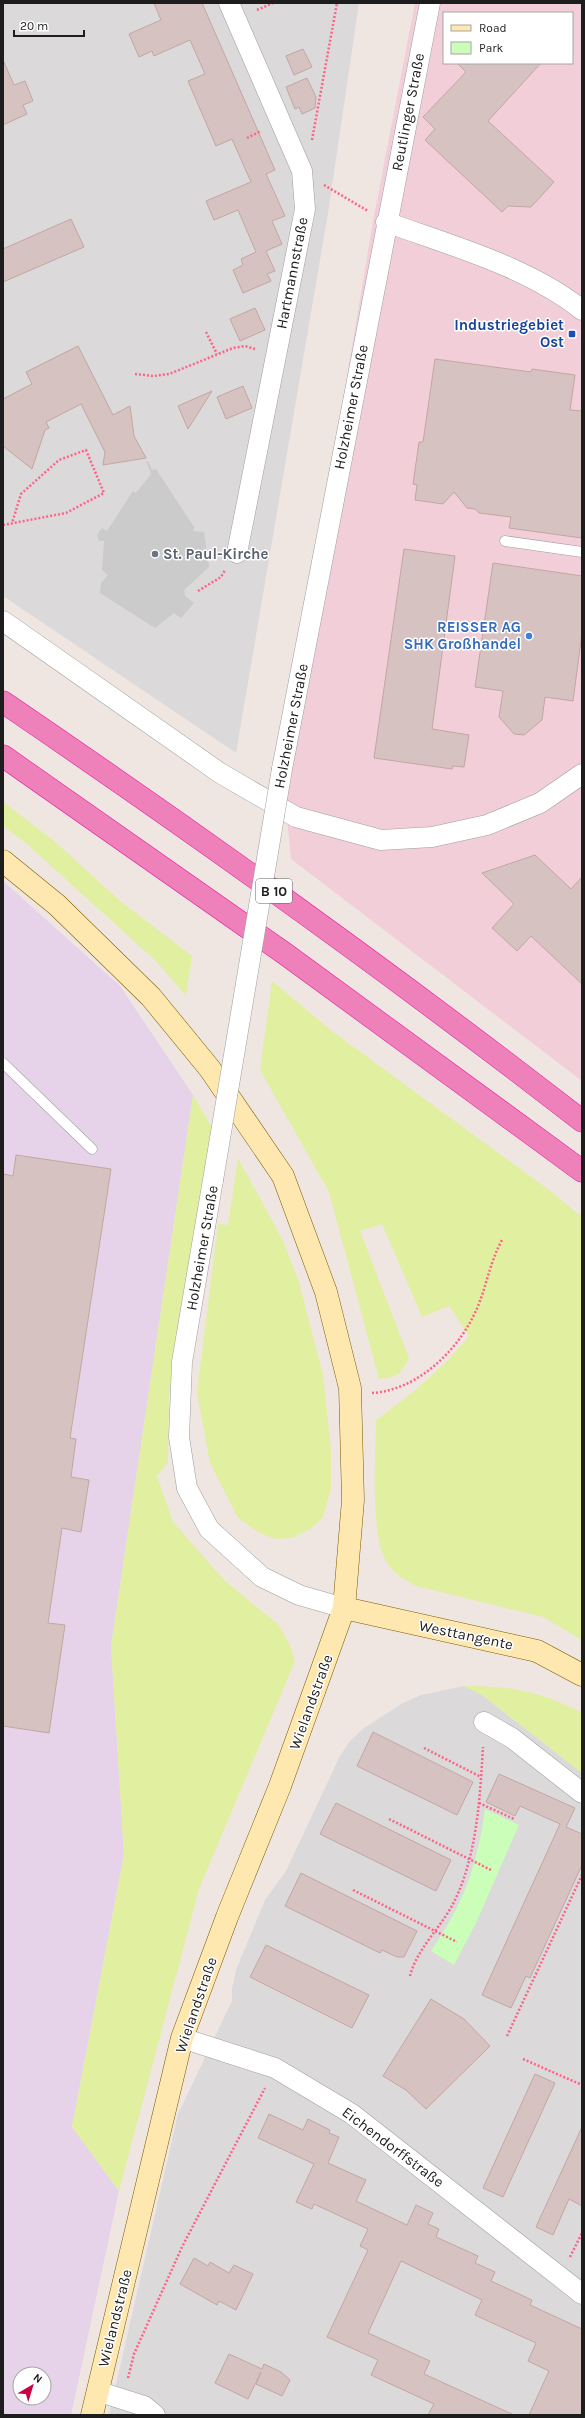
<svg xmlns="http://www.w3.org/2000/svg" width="585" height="2418" font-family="Karla,sans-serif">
<rect width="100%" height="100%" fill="#efe6e1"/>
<g fill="#dbd9da">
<path d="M3,3H359L328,213L236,753L3,596Z"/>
<path d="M464,1686L482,1695L582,1773V2415H109L178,2114L232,2001V1989L236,1970L265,1900L286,1871L340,1756L350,1741L364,1728L403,1703L421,1695Z"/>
</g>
<path fill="#f2ced9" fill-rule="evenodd" d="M415,3H582V1081L291,859L282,769L373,221ZM444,13H572V63H444Z"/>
<path fill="#e6d2e9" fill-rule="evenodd" d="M3,881L120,986L193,1095L111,1646L124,1854L72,2127L119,2191L71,2415H3ZM20,2374H44V2398H20Z"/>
<path fill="#cbcbcb" d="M146,461H148L152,470L156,469L194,527L193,531L204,532L209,567L184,590L185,596L194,603L181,618L174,613L155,628L100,593L101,583L108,575L102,570L104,541H99L97,535L102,528L107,531L133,491L136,493L151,474Z"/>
<g fill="#e1efa1">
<path d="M3,802L53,840L120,901L192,956L186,996L157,962L27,844L3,826Z"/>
<path d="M272,981L333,1032L549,1190L582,1217V1640L543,1617L416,1586C406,1580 395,1575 388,1564C369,1539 376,1453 376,1420C411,1395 442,1369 469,1336L449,1306L422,1317L382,1224L360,1231L409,1358C401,1374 398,1377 379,1379L329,1192L260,1070Z"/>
<path d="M193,1095L217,1136L169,1392L168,1462L157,1476L173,1522L225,1581L279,1625L290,1645L295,1661L199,1889L119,2191L72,2127L124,1855L111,1646Z"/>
<path d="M238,1158L283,1241L298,1279L323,1375L331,1449V1488L323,1517L310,1529L292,1538L275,1539L258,1532L238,1518L210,1463L197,1393L218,1224L228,1225Z"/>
<path d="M464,1686C507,1685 544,1692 582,1713V1773L482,1695Z"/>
</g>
<path fill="#cafeb9" d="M485,1809L519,1825L476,1923L454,1965L431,1951C464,1903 477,1866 485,1809Z"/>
<g fill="#d6c3c1" stroke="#c2a6a2">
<path d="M154,3H202L275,170L266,174L285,216L272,221L282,244L266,251L275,271L267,274L271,281L243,293L233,270L243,265L241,259L256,252L238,210L214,220L206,201L251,182L232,139L216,146L188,81L205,74L190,40L154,56L152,51L139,57L129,34L161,20Z"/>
<path d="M303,49L312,67L294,75L286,56Z"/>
<path d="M3,60L14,85L25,81L33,101L23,105L27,114L3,125Z"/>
<path d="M457,63H541L488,121L554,182L531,207L508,206L502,212L425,140L435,129L423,117L466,72Z"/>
<path d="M307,78L316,97L315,108L302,114L299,107L295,109L286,87Z"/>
<path d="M71,219L84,247L3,282V249Z"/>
<path d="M255,308L265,330L240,341L230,319Z"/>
<path d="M78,346L113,415L130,406L134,436L146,458L103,465L105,452L81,404L46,422L49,428L45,430L32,469L3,446V399L32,384L26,372Z"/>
<path d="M435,359L531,372L532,369L575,375L570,410L582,411V538L509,528L511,517L479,513L475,509L467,508L454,492L443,504L415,500L417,485L413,484L419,442H423Z"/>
<path d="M243,386L252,408L226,419L217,397Z"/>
<path d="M212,391L188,429L178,406Z"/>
<path d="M404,549L455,556L432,729L469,735L464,767L453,766L452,769L374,758Z"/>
<path d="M493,563L582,576V633L573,701L545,697L542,720L524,735L514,734L499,717L503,691L475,687Z"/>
<path d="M535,855L571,889L582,877V984L531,936L517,951L492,928L514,904L482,873Z"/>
<path d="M16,1155L111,1169L70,1438L76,1439L71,1477L89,1480L81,1532L62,1528L48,1623L65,1625L49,1733L3,1726V1174L13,1176Z"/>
<path d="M373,1732L473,1782L457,1815L357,1766Z"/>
<path d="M499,1774L575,1808L566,1827L582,1834V1865L530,1978L526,1976L511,2008L482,1995L560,1824L520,1806L515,1816L486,1802Z"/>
<path d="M336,1803L451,1860L436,1891L320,1834Z"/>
<path d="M301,1873L417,1931L404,1957H397L382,1950L380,1953L285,1906Z"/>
<path d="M266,1945L369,1995L352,2028L250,1977Z"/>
<path d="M431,1999L464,2019L490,2046L426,2109L406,2090L383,2076Z"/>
<path d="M535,2074L555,2083L503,2197L483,2188Z"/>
<path d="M269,2114L303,2130L308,2119L330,2130L329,2133L339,2137L328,2163L366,2180L356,2201L407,2225L416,2205L433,2213L428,2224L439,2229L436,2237L478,2256L475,2263L495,2272L491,2281L532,2300L530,2305L582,2329V2415H529L549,2371L528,2361L536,2343L475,2315L482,2300L401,2261L368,2333L430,2361L424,2374L514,2415H428L434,2404L371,2375L378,2360L327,2337L368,2250L360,2246L368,2229L314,2204L312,2209L296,2202L314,2164L258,2138Z"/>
<path d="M582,2127V2206L569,2199L553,2235L536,2227Z"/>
<path d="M194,2258L208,2266L210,2262L229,2273L234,2265L253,2274L236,2310L219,2301L217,2305L180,2284Z"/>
<path d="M229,2354L262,2369L264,2364L281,2372L290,2380L282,2396L256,2384L261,2372L248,2399L215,2383Z"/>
</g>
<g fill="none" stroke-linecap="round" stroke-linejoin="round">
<g stroke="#9e9e9e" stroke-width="11">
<g id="lane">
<path d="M505,541L582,552"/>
<path d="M3,1063L92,1149"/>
</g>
</g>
<g stroke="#9e9e9e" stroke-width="21">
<g id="street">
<path d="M229,3L302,171L305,209L237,553"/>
<path d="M386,222C449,245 529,267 582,310"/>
<path d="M3,621L220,773L296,817L381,840L432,837L487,825L540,803L582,774"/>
<path d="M282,769L430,3"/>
<path d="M213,1180L182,1362L179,1437L187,1488L209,1529L262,1577L299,1595L344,1608"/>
<path d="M484,1722L512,1738L582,1793"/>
<path d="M182,2038L275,2068L352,2114L582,2294"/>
<path d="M97,2391L144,2406L155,2415"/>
</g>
</g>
<g stroke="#775c00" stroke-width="23">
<g id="secondary">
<path d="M3,861L57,905L151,997L210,1069L283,1176L326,1292L350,1388L353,1500L344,1608L280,1786L227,1917L182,2038L92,2415"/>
<path d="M344,1608L537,1651L582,1675"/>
</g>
</g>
<g stroke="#e813a3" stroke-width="23">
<g id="highway">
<path d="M3,702C200,836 394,975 582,1121"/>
<path d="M3,756L284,953L582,1171"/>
</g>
</g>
<g stroke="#ff6286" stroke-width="2.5" stroke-dasharray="2 2" stroke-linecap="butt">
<path d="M257,10L273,3"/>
<path d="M247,138L261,131"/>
<path d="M312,140L337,3"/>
<path d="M324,185L368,211"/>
<path d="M206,332L217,354"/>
<path d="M135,374L154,376L169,374L233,348L245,346L255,349"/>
<path d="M3,525L66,513L104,493L86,450L59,460L21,494L12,523"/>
<path d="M198,591L221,577L225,570"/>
<path d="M372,1393C419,1390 461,1348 478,1306C487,1284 490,1262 502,1240"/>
<path d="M424,1748L481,1777"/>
<path d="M479,1803L514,1819"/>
<path d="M389,1819L491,1870"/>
<path d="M353,1890L457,1942"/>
<path d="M410,1976C417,1948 442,1927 455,1900C477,1854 480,1798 483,1747"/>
<path d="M507,2036L582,1875"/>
<path d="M523,2059L582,2085"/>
<path d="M570,2257L582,2233"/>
<path d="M128,2378L134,2354L182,2247L265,2088"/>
</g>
<use href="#lane" stroke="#fff" stroke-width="10"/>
<use href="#street" stroke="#fff" stroke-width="20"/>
<use href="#secondary" stroke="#ffe8af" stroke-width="22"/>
<use href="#highway" stroke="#ee81ba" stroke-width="22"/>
<g stroke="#9e9e9e" stroke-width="21" stroke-linecap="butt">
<path id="street-bridge" d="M213,1180L282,769"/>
</g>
<use href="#street-bridge" stroke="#fff" stroke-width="20"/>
</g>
<rect fill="#1a4fb4" stroke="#fff" stroke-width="1.5" x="568" y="330" width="8" height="8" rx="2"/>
<circle fill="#6b7280" stroke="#fff" stroke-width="1.5" cx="155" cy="554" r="4"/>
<circle fill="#3f7fe0" stroke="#fff" stroke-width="1.5" cx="529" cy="636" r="4"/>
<g text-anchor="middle" stroke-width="3" stroke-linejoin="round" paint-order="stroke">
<rect fill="#fff" stroke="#616161" stroke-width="1" x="256" y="879" width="36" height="24" rx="3"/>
<g font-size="14" font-weight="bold" fill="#1d1d1d">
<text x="274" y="896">B 10</text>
</g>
<g font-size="15" fill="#1d1d1d" stroke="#fff">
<text transform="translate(408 112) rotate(-79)" y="5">Reutlinger Straße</text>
<text transform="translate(292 273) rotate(-79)" y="5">Hartmannstraße</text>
<text transform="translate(351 407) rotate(-79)" y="5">Holzheimer Straße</text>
<text transform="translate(291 726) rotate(-79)" y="5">Holzheimer Straße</text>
<text transform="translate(202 1248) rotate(-80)" y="5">Holzheimer Straße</text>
<text transform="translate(466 1635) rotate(12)" y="5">Westtangente</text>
<text transform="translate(311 1702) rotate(-70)" y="5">Wielandstraße</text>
<text transform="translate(196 2005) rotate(-71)" y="5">Wielandstraße</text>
<text transform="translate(393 2147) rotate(37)" y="5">Eichendorffstraße</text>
<text transform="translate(115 2318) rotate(-76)" y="5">Wielandstraße</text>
</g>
<g font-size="15" font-weight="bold" fill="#164399" stroke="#fff" text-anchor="end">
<text x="564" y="330">Industriegebiet<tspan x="564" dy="17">Ost</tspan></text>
</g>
<g font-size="15" font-weight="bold" fill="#5b616d" stroke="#fff" text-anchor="start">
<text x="163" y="559">St. Paul-Kirche</text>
</g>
<g font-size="15" font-weight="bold" fill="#366cbe" stroke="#fff" text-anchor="end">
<text x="521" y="632">REISSER AG<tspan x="521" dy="17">SHK Großhandel</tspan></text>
</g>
</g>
<rect width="585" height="2418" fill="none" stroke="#1d1d1d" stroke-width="8"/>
<rect x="443" y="12" width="130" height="52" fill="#ffffff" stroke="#a5a5a5"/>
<rect x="451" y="25" width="20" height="6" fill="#ffe8af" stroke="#a5a5a5"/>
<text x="479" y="32" font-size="12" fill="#1d1d1d">Road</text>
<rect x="451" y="42" width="20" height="12" fill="#cafeb9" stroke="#a5a5a5"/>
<text x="479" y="52" font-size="12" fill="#1d1d1d">Park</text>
<g transform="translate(32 2386) rotate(38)"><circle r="19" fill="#ffffff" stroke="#a5a5a5"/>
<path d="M0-3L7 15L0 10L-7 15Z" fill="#c90043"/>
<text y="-6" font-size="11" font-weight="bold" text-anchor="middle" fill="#1d1d1d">N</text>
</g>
<path d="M14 30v6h70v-6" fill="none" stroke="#1d1d1d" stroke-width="2"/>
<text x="20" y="30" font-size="12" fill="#1d1d1d" stroke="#ffffff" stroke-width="3" paint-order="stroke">20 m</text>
</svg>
